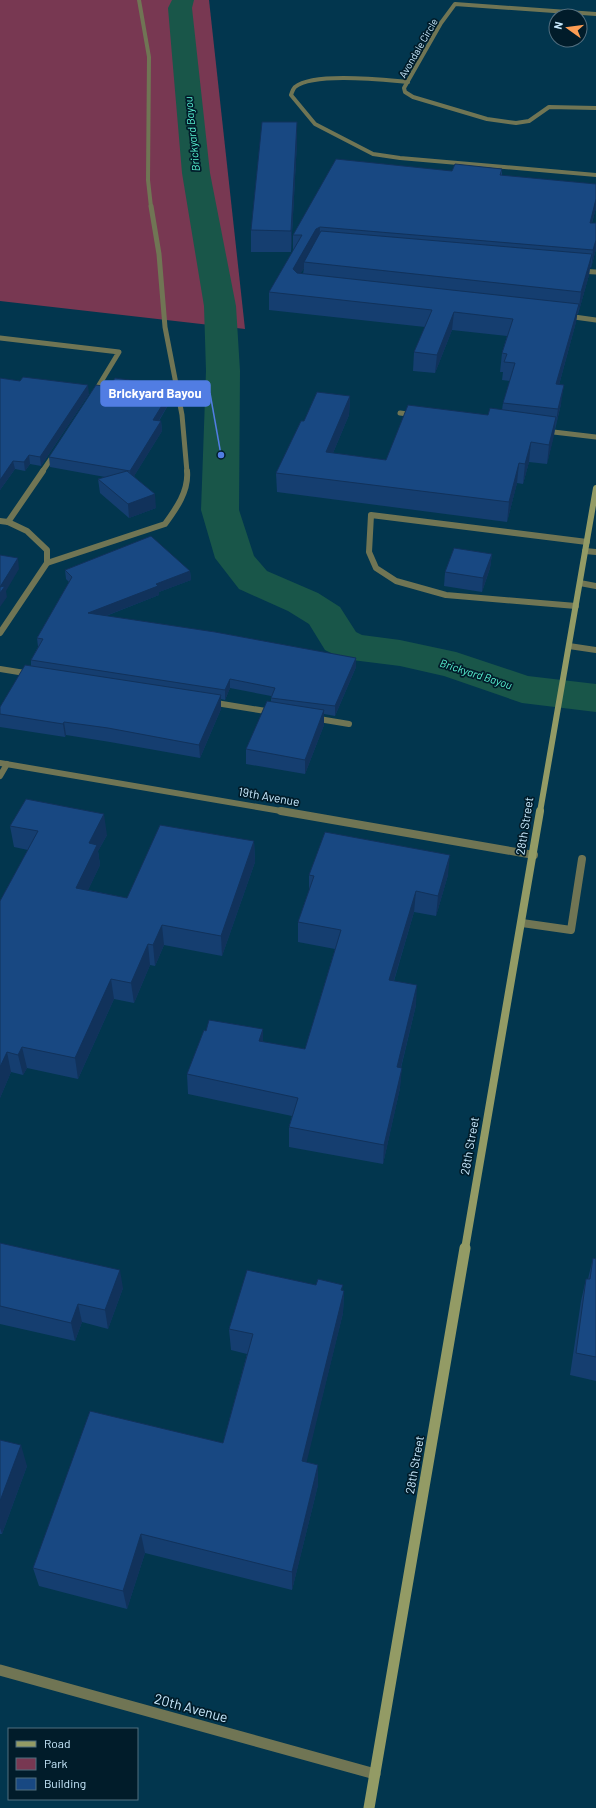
<svg xmlns="http://www.w3.org/2000/svg" width="596" height="1808" font-family="Barlow,sans-serif">
<rect width="100%" height="100%" fill="#02364e"/>
<path fill="#783852" d="M0,0H209L245,329L0,301Z"/>
<g fill="none" stroke-linecap="round" stroke-linejoin="round">
<path fill="#195649" fill-rule="evenodd" d="M172,0H194L192,8L210,173L236,306L240,371L239,510L254,556L267,571L318,593L340,607L356,632L362,635L400,640L456,652L528,676L596,684V712L522,703L444,676L400,666L352,660L337,656L325,650L309,624L288,611L239,589L215,558L201,510L206,371L204,306L182,173L168,8Z"/>
<g stroke="#707554" stroke-width="4">
<path d="M139,0L149,57L148,180L151,207"/>
<path d="M408,82C384,80 314,72 295,87C293,89 292,92 291,95L315,124L373,154L400,158L596,175"/>
</g>
<g stroke="#707554" stroke-width="5">
<path d="M151,206L159,254L165,327L182,415L187,472"/>
<path d="M579,271L596,272"/>
<path d="M567,316L596,320"/>
<path d="M0,338L119,352L93,395"/>
<path d="M42,472L55,453"/>
</g>
<g stroke="#707554" stroke-width="6">
<path d="M0,521L8,522L43,471"/>
<path d="M8,522L27,531L47,550V563"/>
<path d="M585,551L596,552"/>
<path d="M580,583L596,586"/>
<path d="M576,606L446,595L396,581L376,568L369,552L371,515L587,542"/>
<path d="M0,633L47,563L165,524C176,509 189,491 187,471"/>
<path d="M0,669L31,674"/>
<path d="M210,702L272,712"/>
<path d="M313,718L349,724"/>
</g>
<path stroke="#707554" stroke-width="8" d="M522,923L571,930L582,859"/>
<path stroke="#707554" stroke-width="4" d="M596,14L455,4L441,23L404,88L405,92L413,97L487,119L516,123L529,121L549,107L596,108"/>
<g stroke="#707554" stroke-width="5">
<path d="M400,413L415,415"/>
<path d="M545,431L596,437"/>
</g>
<g stroke="#707554" stroke-width="6">
<path d="M569,646L596,650"/>
<path d="M0,763L287,812"/>
<path d="M0,776L7,764"/>
</g>
<path stroke="#707554" stroke-width="8" d="M281,811L534,855"/>
<path stroke="#707554" stroke-width="11" d="M0,1670L375,1774"/>
<path stroke="#939b65" stroke-width="6" d="M540,812L596,488"/>
<path stroke="#939b65" stroke-width="8" d="M465,1249L540,811"/>
<path stroke="#939b65" stroke-width="11" d="M369,1808L465,1248"/>
</g>
<g fill="#153e70" fill-rule="evenodd">
<path d="M297,122V142L291,252H251V230Z"/>
<path d="M502,169V176L596,208L592,223L596,249L591,268L590,267L589,275L578,314H577L576,322L559,385L561,404L547,464L529,462L523,484L517,483L507,522L277,492L276,473L304,421L350,396L349,415L333,453L386,460L488,415L502,410L503,403L510,381L502,380L503,372H500L502,353L507,336L452,330L435,373L413,371L414,352L425,327L269,310V292L293,252V235L452,171ZM304,268L303,274H300Z"/>
<path d="M0,378L89,394L41,466L30,464L25,471L15,469L0,490Z"/>
<path d="M174,386V395L159,421H161L162,431L134,476L156,508L129,518L100,493L98,479L105,477L50,467L49,457L109,387Z"/>
<path d="M492,554L490,568L482,592L444,586L445,572Z"/>
<path d="M65,570L190,571L191,580L159,592V595L106,616L356,658V667L335,716L324,714V725L305,774L246,764V749L271,702V696L230,688L225,700L221,699V709L200,758L110,742L66,735L65,737L0,727V707L31,666V660L38,647L37,638L69,582L66,579Z"/>
<path d="M10,826L107,835L98,851L100,865L88,890L127,898L254,841L255,862L222,956L164,945L155,966L150,965L134,1003L114,999L78,1079L27,1068L23,1075L11,1072L0,1098V901L28,850L14,847Z"/>
<path d="M309,875H448L436,916L414,912L394,981L416,1005L401,1068L400,1088L383,1164L289,1147V1127L292,1116L188,1094L187,1074L206,1031L263,1029V1042L305,1049L335,949L298,942V922L309,890Z"/>
<path d="M0,1243L123,1288L108,1329L82,1322L75,1341L0,1324Z"/>
<path d="M593,1258L596,1259V1381L570,1375L581,1301L586,1279H588Z"/>
<path d="M316,1285L344,1291L343,1313L306,1462L318,1465V1485L292,1590L145,1553L127,1609L39,1586L33,1568L223,1443L247,1354L231,1350L229,1329Z"/>
<path d="M0,1440L27,1466L2,1534H0Z"/>
</g>
<g fill="#11325b">
<path d="M297,122V142L291,252V231Z"/>
<path d="M596,199V208L587,240L590,223Z"/>
<path d="M320,227L319,244L304,262V268L293,287V269L316,229Z"/>
<path d="M596,240V249L591,268L593,250Z"/>
<path d="M592,254L589,275L578,314L581,292Z"/>
<path d="M579,304L576,322L554,403L556,384Z"/>
<path d="M454,312L452,330L435,373L437,355Z"/>
<path d="M88,385L89,394L41,466L40,457Z"/>
<path d="M564,385L561,404L555,428L558,409Z"/>
<path d="M174,386V395L153,430V420Z"/>
<path d="M350,396L349,415L325,472L326,452Z"/>
<path d="M556,417L554,436L547,464L549,445Z"/>
<path d="M161,421L162,431L131,481L130,471Z"/>
<path d="M531,442L529,462L523,484L525,464Z"/>
<path d="M29,455L30,464L25,471L24,462Z"/>
<path d="M13,461L15,469L0,490V480Z"/>
<path d="M519,463L517,483L507,522L509,502Z"/>
<path d="M155,494L156,508L129,518L128,504Z"/>
<path d="M492,554L490,568L482,592L483,578Z"/>
<path d="M18,558L19,569L6,591L7,597L0,607V587Z"/>
<path d="M190,571L191,580L159,592V595L90,622L88,613L156,584Z"/>
<path d="M356,658V667L335,716V706Z"/>
<path d="M230,679V688L225,700V690Z"/>
<path d="M221,695V709L200,758L199,745Z"/>
<path d="M324,710V725L305,774V760Z"/>
<path d="M64,722L66,735L65,737L63,724Z"/>
<path d="M104,814L107,835L98,851L100,865L79,909L76,888L89,843Z"/>
<path d="M254,841L255,862L222,956L221,936Z"/>
<path d="M450,855L448,875L436,916L438,896Z"/>
<path d="M416,891L414,912L388,1000L389,980Z"/>
<path d="M162,925L164,945L155,966L153,945Z"/>
<path d="M148,944L150,965L134,1003L131,983Z"/>
<path d="M111,979L114,999L78,1079L75,1058Z"/>
<path d="M417,985L416,1005L396,1087L397,1067Z"/>
<path d="M263,1029V1049L259,1041Z"/>
<path d="M22,1047L27,1068L23,1075L18,1055Z"/>
<path d="M7,1052L11,1072L0,1098V1067Z"/>
<path d="M402,1068L400,1088L383,1164L384,1145Z"/>
<path d="M120,1270L123,1288L108,1329L105,1310Z"/>
<path d="M343,1285L342,1296L344,1291L343,1313L302,1481V1461Z"/>
<path d="M78,1304L82,1322L75,1341L71,1323Z"/>
<path d="M21,1445L27,1466L2,1534L0,1528V1501Z"/>
<path d="M318,1465V1485L292,1590V1572Z"/>
<path d="M141,1534L145,1553L127,1609L123,1591Z"/>
</g>
<g fill="#184882" stroke="#11325b">
<path d="M262,122H297L291,231L251,230Z"/>
<path d="M336,159L452,171L455,164L502,169L500,175L596,184V199L590,223H596V240L593,250L320,227L316,229L293,269L297,273L579,304L556,384L564,385L558,409L503,403L515,363L504,362L507,354L502,353L513,319L454,312L437,355L414,352L432,310L269,292L302,235H293Z"/>
<path d="M321,231L592,254L581,292L304,262Z"/>
<path d="M23,377L88,385L40,457L29,455L24,462L13,461L0,480V378L20,381Z"/>
<path d="M115,378L174,386L153,420L161,421L130,471L49,457L96,385L109,387Z"/>
<path d="M317,392L350,396L326,452L386,460L408,405L488,415L490,408L556,417L549,445L531,442L525,464L519,463L509,502L276,473L301,421H304Z"/>
<path d="M127,471L155,494L128,504L98,479Z"/>
<path d="M151,536L190,571L156,584L158,586L88,613L215,632L356,658L335,706L271,698L275,688L230,679L225,690L31,660L43,639L37,638L72,577L65,570Z"/>
<path d="M454,548L492,554L483,578L445,572Z"/>
<path d="M0,555L18,558L0,587Z"/>
<path d="M5,586L0,593V587Z"/>
<path d="M25,665L221,695L199,745L108,728L64,722L63,724L0,714V707Z"/>
<path d="M267,701L324,710L305,760L246,749Z"/>
<path d="M26,799L104,814L89,843L97,845L76,888L127,898L160,825L254,841L221,936L162,925L153,945L148,944L131,983L111,979L75,1058L22,1047L18,1055L7,1052L0,1067V901L38,831L10,826Z"/>
<path d="M325,832L450,855L438,896L416,891L389,980L417,985L397,1067L402,1068L384,1145L289,1127L298,1098L187,1074L204,1030L206,1031L209,1020L263,1029L259,1041L305,1049L341,930L298,922L314,876L309,875Z"/>
<path d="M0,1243L120,1270L105,1310L78,1304L71,1323L0,1306Z"/>
<path d="M593,1258L596,1259V1357L576,1353L586,1279H590Z"/>
<path d="M247,1270L316,1285L318,1279L343,1285L341,1290L344,1291L302,1461L318,1465L292,1572L141,1534L123,1591L33,1568L90,1411L223,1443L253,1334L229,1329Z"/>
<path d="M0,1440L21,1445L0,1501Z"/>
</g>
<g text-anchor="middle" stroke-width="3.5" stroke-linejoin="round" paint-order="stroke">
<g font-size="10" fill="#c9eafe" stroke="#011c2a">
<text transform="translate(418 48) rotate(-60)" y="4">Avondale Circle</text>
</g>
<g font-size="11" font-style="italic" fill="#5af6d4" stroke="#011c2a">
<text transform="translate(192 134) rotate(-96)" y="4">Brickyard Bayou</text>
<text transform="translate(476 674) rotate(18)" y="4">Brickyard Bayou</text>
</g>
<g font-size="12" fill="#c9eafe" stroke="#011c2a">
<text transform="translate(269 797) rotate(10)" y="4">19th Avenue</text>
<text transform="translate(525 826) rotate(-81)" y="4">28th Street</text>
<text transform="translate(470 1146) rotate(-80)" y="4">28th Street</text>
<text transform="translate(415 1465) rotate(-80)" y="4">28th Street</text>
</g>
<g font-size="14" fill="#c9eafe" stroke="#011c2a">
<text transform="translate(191 1708) rotate(15)" y="5">20th Avenue</text>
</g>
</g>
<path fill="none" stroke="#517de3" stroke-width="1.5" d="M221 455L210 393"/>
<circle fill="#517de3" stroke="#011c2a" stroke-width="1.5" cx="221" cy="455" r="4"/>
<rect fill="#517de3" stroke="#517de3" stroke-width="1.5" x="101" y="381" width="109" height="25" rx="4"/>
<g font-size="13" text-anchor="middle" font-weight="bold" fill="#fff">
<text x="155" y="398">Brickyard Bayou</text>
</g>
<rect x="8" y="1728" width="130" height="72" fill="#011c2a" stroke="#516e7f"/>
<rect x="16" y="1741" width="20" height="6" fill="#939b65" stroke="#516e7f"/>
<text x="44" y="1748" font-size="12" fill="#c9eafe">Road</text>
<rect x="16" y="1758" width="20" height="12" fill="#783852" stroke="#516e7f"/>
<text x="44" y="1768" font-size="12" fill="#c9eafe">Park</text>
<rect x="16" y="1778" width="20" height="12" fill="#184882" stroke="#516e7f"/>
<text x="44" y="1788" font-size="12" fill="#c9eafe">Building</text>
<g transform="translate(568 28) rotate(284)"><circle r="19" fill="#011c2a" stroke="#516e7f"/>
<path d="M0-3L7 15L0 10L-7 15Z" fill="#fd9d54"/>
<text y="-6" font-size="11" font-weight="bold" text-anchor="middle" fill="#c9eafe">N</text>
</g>
</svg>
